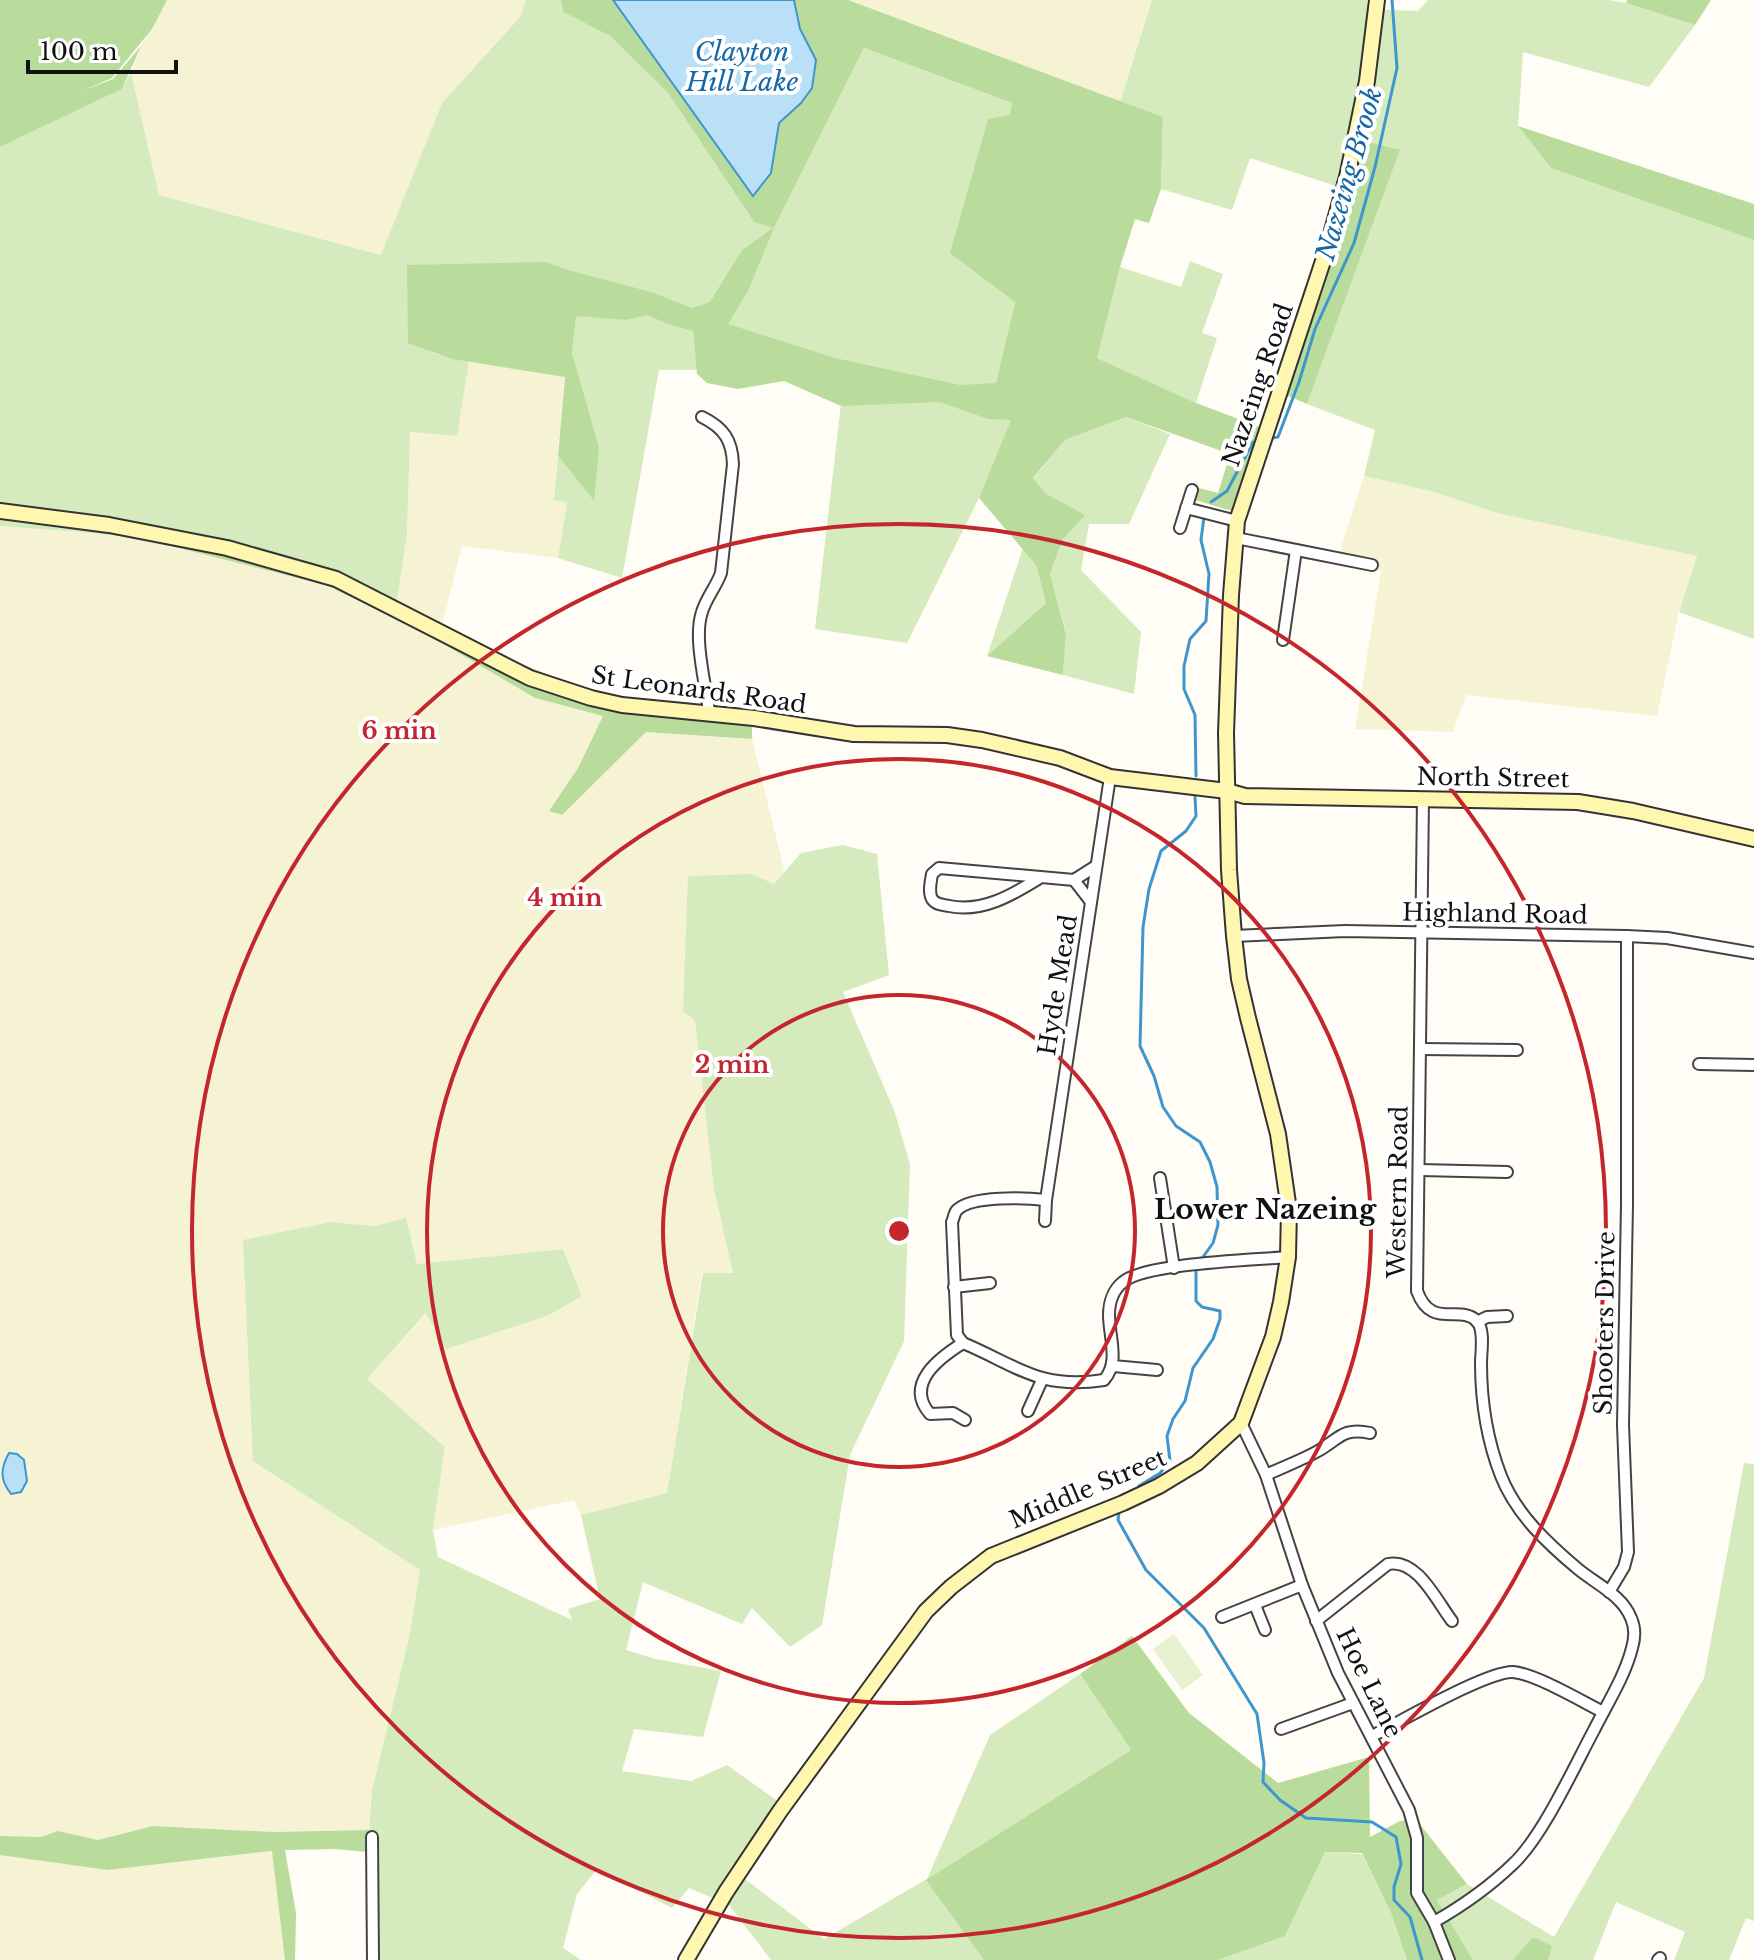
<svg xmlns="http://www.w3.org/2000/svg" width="1754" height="1960" font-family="'Libre Baskerville',serif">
<rect width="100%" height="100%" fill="#fffdf5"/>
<g fill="#f6f3d4">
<path d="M167,0H526L520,17L442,103L382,255L159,195L131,72L141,46Z"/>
<path d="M848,0H1152L1120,102Z"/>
<path d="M469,362L565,373L554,499L567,501L558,558L462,546L440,633L396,605L407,535L410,432L457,435Z"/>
<path d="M1364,476L1431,491L1497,513L1697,556L1679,612L1657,716L1466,695L1453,732L1355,729L1381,571L1337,560Z"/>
<path d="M0,526L134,537L326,585L428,635L535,698L603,716L578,768L550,811L561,815L646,732L752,739L785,873L774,884L752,874L695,1021L714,1190L733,1273H702L667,1493L581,1515L574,1500L433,1530L445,1447L367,1379L427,1313L582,1295L563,1249L417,1264L406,1219L374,1226L331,1222L253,1461L420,1570L409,1638L372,1790L369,1830L273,1832L153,1826L98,1840L58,1831L108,1870L273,1851L285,1960H0Z"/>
</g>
<g fill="#d5ebbd">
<path d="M526,0H561L563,12L610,36L668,93L754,222L774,228L864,48L1012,103L1015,302L988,418L1012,420L979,498L907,643L815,629L844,378L547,262L433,353L469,362L457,436L410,432L407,535L396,605L103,518L101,534L0,526V147L122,89L131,72L159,195L381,255L442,103L520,17Z"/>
<path d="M1152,0H1367V9L1418,11L1428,0H1608L1626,3L1695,25L1649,87L1523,52L1518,126L1551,168L1754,240V639L1679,612L1697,556L1497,513L1431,491L1364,476L1375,430L1307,404L1400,150L1339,187L1250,158L1232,210L1161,189L1163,117L1120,102Z"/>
<path d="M1190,261L1223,274L1202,333L1217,338L1196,403L1097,358L1120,267L1181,287Z"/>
<path d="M647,314L673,326L693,331L697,370H659L622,578L558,558L567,502L554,500L558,456L593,500L579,383L572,353L576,315L626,320Z"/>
<path d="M1126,417L1170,434L1129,524H1089L1081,570L1141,632L1134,694L1063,675L1066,633L1050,574L1063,539L1084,515L1045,493L1033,479L1065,440Z"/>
<path d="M1023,548L1036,565L1046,603L987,656Z"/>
<path d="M843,845L877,854L889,975L843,992L894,1110L910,1164L904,1341L850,1455L822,1625L790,1647L752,1608L742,1624L643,1582L626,1650L656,1659L721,1671L703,1737L634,1729L622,1771L691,1781L727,1765L779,1802L770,1826L774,1835L745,1879L824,1939L927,1879L990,1735L1080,1674L1131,1750L927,1880L985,1960H771L729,1905L689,1888L672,1908L597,1869L577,1894L563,1948L581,1960H369L367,1862L372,1790L409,1638L420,1570L253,1461L243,1240L331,1222L374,1226L406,1218L417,1264L563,1249L582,1296L547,1316L446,1349L426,1313L367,1379L445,1447L433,1530L438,1557L572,1620L568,1609L600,1599L581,1515L667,1493L703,1273H733L714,1190L695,1021L683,1011L688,876L752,874L774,884L801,853Z"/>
<path d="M1744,1463L1754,1464V1921L1746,1918L1729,1960H1674L1685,1932L1616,1902L1593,1960H1473L1437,1900L1467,1884L1554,1937L1704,1678Z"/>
<path d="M1325,1852L1362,1854L1391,1913L1407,1960H1218L1285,1936Z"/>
</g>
<g fill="#b9dc9c" fill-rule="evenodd">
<path d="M0,0H167L152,29L112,78L82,91L113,79L141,46L122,89L0,147Z"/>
<path d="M561,0H613L753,196L771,173L779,123L801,103L816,60L800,29L794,0H848L1163,117L1161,189L1149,223L1135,219L1120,267L1097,358L1196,403L1262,428L1232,511L1195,500L1199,488L1218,493L1230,454L1126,417L1065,440L1033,478L1045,493L1085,515L1063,539L1050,574L1066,634L1063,675L987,656L1046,603L1036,565L979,498L1011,420L988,419L940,402L841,406L784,381L738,389L707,383L697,374L693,331L673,326L647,315L626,320L576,316L572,353L599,448L594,501L558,456L565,377L452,359L408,343L407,265L547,262L568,270L651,292L692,308L710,302L742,250L773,228L754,222L668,93L610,36L563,12ZM864,48L1012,103L1010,115L988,119L950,253L1015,302L996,383L960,385L835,358L728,324L748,291L774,228Z"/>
<path d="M1627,0H1711L1695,25L1626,3Z"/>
<path d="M1518,126L1754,204V240L1551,168Z"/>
<path d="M1348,137L1400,150L1307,404L1274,390C1303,307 1332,224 1348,137Z"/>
<path d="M103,517L116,518L342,576L440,633L612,699L752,712V739L646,732L562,815L549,811L578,768L603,716L535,698L428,635L326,585L135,537L101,534Z"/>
<path d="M1132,1636L1189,1713L1278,1783L1369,1757L1370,1837L1400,1821L1415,1818L1467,1884L1437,1900L1473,1960H1407L1391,1913L1362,1853L1325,1852L1285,1936L1218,1960H984L926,1880L1131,1750L1080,1674Z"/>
<path d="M153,1826L273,1832L369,1830L367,1852L335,1849L285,1850L296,1913L295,1960H285L272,1851L108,1870L0,1855V1836L41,1837L58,1831L98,1840Z"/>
<path d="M1533,1937L1552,1946L1548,1960H1513Z"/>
</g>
<path fill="#e6f2cf" d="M1174,1634L1203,1675L1182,1690L1153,1649Z"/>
<g fill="#b9e0f7" stroke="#3f96cf" stroke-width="2">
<path d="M613,0H794L800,29L816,60L812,88L801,103L779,123L771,173L753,196Z"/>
<path d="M9,1453L17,1454L24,1460L27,1481L21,1492L11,1494C0,1480 0,1469 9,1453Z"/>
</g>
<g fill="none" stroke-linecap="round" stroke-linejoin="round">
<g stroke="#3f96cf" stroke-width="3">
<path d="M1272,438L1278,437L1299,382L1315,329L1354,243L1375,167L1397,68L1392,0"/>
<path d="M1211,502L1227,491L1253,442"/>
<path d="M1196,776L1195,715L1184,689V666L1190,639L1206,621L1209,574L1201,540L1204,517"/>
<path d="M1195,797L1196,816L1186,831L1161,851L1149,889L1143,927L1140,1046L1154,1076L1163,1107L1176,1126L1200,1142L1210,1162L1217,1187L1218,1225L1213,1243L1203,1257"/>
<path d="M1139,1486L1160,1473L1170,1461L1167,1436L1173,1419L1185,1401L1193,1368L1213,1339L1220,1319V1311L1202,1307L1196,1301V1271"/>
<path d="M1119,1513L1118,1520L1146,1570L1204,1628L1257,1714L1264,1763L1263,1782L1280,1800L1306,1818L1372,1822L1396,1837L1401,1864L1394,1887V1900L1410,1917L1422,1960"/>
</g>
<g stroke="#444" stroke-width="14">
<g id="street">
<path d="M702,417C724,428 732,440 733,464L721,573C716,587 706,598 702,612C693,638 706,685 709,712"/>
<path d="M1186,508L1237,521"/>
<path d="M1180,528L1192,490"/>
<path d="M1236,538L1372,565"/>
<path d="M1283,640L1296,550"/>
<path d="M1423,798L1417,1291C1431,1330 1460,1304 1477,1321C1485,1330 1481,1352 1481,1363C1481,1402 1487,1440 1501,1476C1516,1514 1547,1543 1578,1569C1596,1584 1622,1595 1631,1618C1635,1627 1635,1638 1632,1648C1625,1676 1607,1704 1594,1730C1574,1767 1542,1838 1512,1865C1488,1888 1462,1906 1434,1922"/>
<path d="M1038,879C1012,895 982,913 949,906C944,905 936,905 932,899C928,892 931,881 932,874L939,868L1074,880L1096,866"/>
<path d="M1074,880L1091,902"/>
<path d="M1234,936L1345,931L1627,936L1667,938L1754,953"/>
<path d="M1420,1049L1517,1050"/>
<path d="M1699,1064L1754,1065"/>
<path d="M1420,1170L1507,1172"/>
<path d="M1160,1178L1174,1268"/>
<path d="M1046,1200C1027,1198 972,1195 957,1210C954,1213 954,1218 952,1222L957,1335L963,1343C1018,1366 1039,1390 1104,1380C1120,1362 1109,1337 1109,1315C1109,1303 1113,1290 1123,1282C1145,1263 1255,1260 1288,1257"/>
<path d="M1045,1221L1046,1200L1110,777"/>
<path d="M954,1287L990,1283"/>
<path d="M1477,1322L1487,1317L1507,1316"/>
<path d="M963,1343C939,1358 904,1384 930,1414L953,1413L965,1420"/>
<path d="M1113,1366L1157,1370"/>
<path d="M1028,1411L1042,1380"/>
<path d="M1241,1423L1266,1475L1302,1585L1338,1673L1409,1810L1417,1838V1893L1434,1922L1449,1960"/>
<path d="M1266,1475C1283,1467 1302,1460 1318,1451C1339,1439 1343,1427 1370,1433"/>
<path d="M1609,1592L1624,1567L1628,1552L1623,1425L1627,1204V936"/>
<path d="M1255,1605L1265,1630"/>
<path d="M1222,1617L1302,1585"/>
<path d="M1316,1621L1388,1564C1417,1558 1436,1600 1452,1621"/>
<path d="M1281,1729L1353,1703"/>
<path d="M1372,1736C1400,1722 1487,1671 1513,1672C1536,1674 1581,1701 1603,1712"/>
<path d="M372,1837L373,1960"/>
<path d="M1658,1960L1660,1958"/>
</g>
</g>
<g stroke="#333" stroke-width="18">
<g id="secondary">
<path d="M0,511L109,525L227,548L336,579L530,678L591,698L622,705L754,718L854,734L947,735L982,740L1060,758L1110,777L1227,791L1245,796L1578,802L1633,811L1754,839"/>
<path d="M686,1960L726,1892L780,1811L926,1611L951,1587L991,1556L1123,1503L1159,1486L1197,1463L1241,1423L1273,1337L1281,1302L1288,1257L1289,1210L1278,1134L1248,1018L1239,979L1234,936L1229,870L1226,733L1231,595L1237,521L1326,252L1347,177L1367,81L1377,0"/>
</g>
</g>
<use href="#street" stroke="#fff" stroke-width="10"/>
<use href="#secondary" stroke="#fff6b0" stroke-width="14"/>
</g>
<g fill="none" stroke="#c4262e" stroke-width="4">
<circle cx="899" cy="1231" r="236"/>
<circle cx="899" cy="1231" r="472"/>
<circle cx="899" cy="1231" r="707"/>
</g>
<g text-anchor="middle" stroke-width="8" stroke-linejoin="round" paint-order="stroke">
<g font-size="24" fill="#111" stroke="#fff">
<text transform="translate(1258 385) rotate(-71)" y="8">Nazeing Road</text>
<text transform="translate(699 690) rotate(8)" y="8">St Leonards Road</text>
<text transform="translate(1493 778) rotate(1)" y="8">North Street</text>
<text transform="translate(1495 914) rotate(1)" y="8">Highland Road</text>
<text transform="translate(1058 985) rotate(-81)" y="8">Hyde Mead</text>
<text transform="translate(1398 1192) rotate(-89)" y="8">Western Road</text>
<text transform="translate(1605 1323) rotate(-89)" y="8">Shooters Drive</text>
<text transform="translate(1088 1489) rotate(-23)" y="8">Middle Street</text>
<text transform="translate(1369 1683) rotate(64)" y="8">Hoe Lane</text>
</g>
<g font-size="26" font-style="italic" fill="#1768a6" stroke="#fff">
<text x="742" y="61">Clayton<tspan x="742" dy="30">Hill Lake</tspan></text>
<text transform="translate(1349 174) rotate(-74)" y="9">Nazeing Brook</text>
</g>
<g font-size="28" font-weight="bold" fill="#111" stroke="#fff">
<text x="1265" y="1219">Lower Nazeing</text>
</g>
</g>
<circle cx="899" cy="1231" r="12" fill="#c4262e" stroke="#fff" stroke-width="4"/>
<g font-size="24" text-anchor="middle" font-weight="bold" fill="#c4262e" stroke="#fff" stroke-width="8" stroke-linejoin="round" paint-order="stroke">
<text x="399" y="739">6 min</text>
<text x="565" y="906">4 min</text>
<text x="732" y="1073">2 min</text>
</g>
<path d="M28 60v12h148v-12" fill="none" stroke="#111111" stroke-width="4"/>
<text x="40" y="60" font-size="24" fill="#111111" stroke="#ffffff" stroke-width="6" paint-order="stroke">100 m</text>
</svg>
